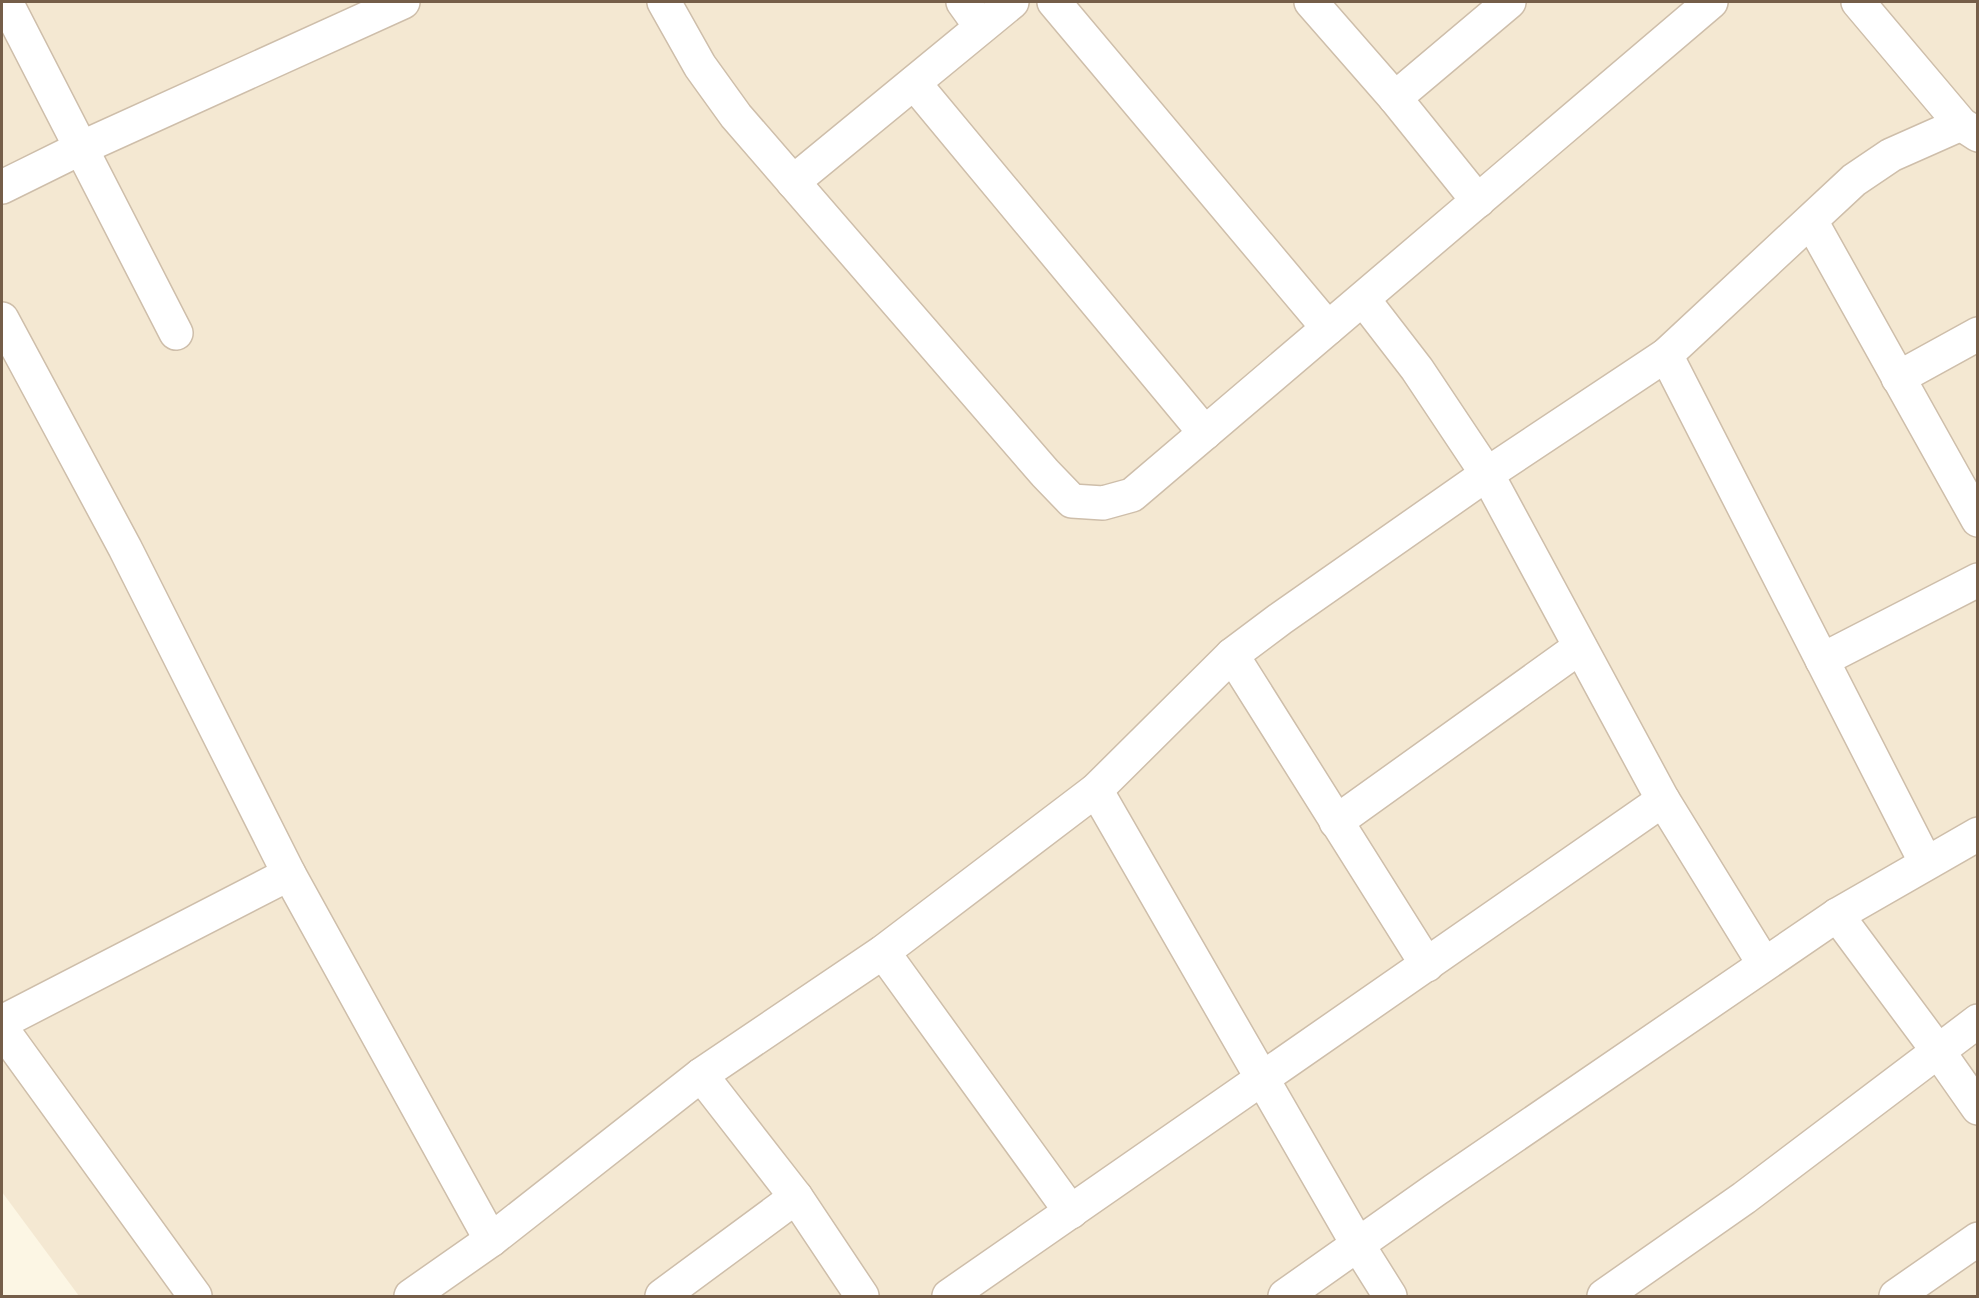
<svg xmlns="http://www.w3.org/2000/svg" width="1979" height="1298" font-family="'PT Sans Narrow',sans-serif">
<rect width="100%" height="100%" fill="#fcf6e4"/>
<path fill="#f4e8d2" d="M2,2H1977V1296H79L2,1192Z"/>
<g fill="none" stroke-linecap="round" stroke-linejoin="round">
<g stroke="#cebeaa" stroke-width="36">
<g id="minor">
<path d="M6,2L176,333"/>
<path d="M664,2L700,66L736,116L1045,473L1072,501L1103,503L1132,495L1711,2"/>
<path d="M963,2L981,27"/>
<path d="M1054,2L1328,328"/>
<path d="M1311,2L1395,98L1478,201"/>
<path d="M1858,2L1961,124L1978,135"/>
<path d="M914,83L1205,433"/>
<path d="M1395,98L1509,2"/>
<path d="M793,182L1012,2"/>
<path d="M2,187L81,148L403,2"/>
<path d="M1811,221L1978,520"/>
<path d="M1363,299L1417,369L1487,474L1663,800L1764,964"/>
<path d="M2,319L125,548L289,874L491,1240"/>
<path d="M1666,355L1926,863"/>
<path d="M1898,378L1978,334"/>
<path d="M1232,655L1427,965"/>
<path d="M1822,660L1978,580"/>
<path d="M1096,790L1358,1245L1390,1296"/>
<path d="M1336,822L1580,647"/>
<path d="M1837,915L1938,1051L1978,1108"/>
<path d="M883,952L1071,1212"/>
<path d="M2,1022L289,874"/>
<path d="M2,1029L195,1296"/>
<path d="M701,1075L796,1197L862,1296"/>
<path d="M411,1296L491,1240L701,1075L883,952L1096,790L1232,655L1280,619L1487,474L1666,355L1854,180L1891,155L1961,124"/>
<path d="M662,1296L796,1197"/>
<path d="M949,1296L1663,800"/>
<path d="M1285,1296L1435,1190L1837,915L1978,834"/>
<path d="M1604,1296L1744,1198L1978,1021"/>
<path d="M1896,1296L1978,1239"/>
</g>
</g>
<use href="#minor" stroke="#fff" stroke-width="33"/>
</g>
<rect width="1979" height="1298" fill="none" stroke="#755e49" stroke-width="6"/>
</svg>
